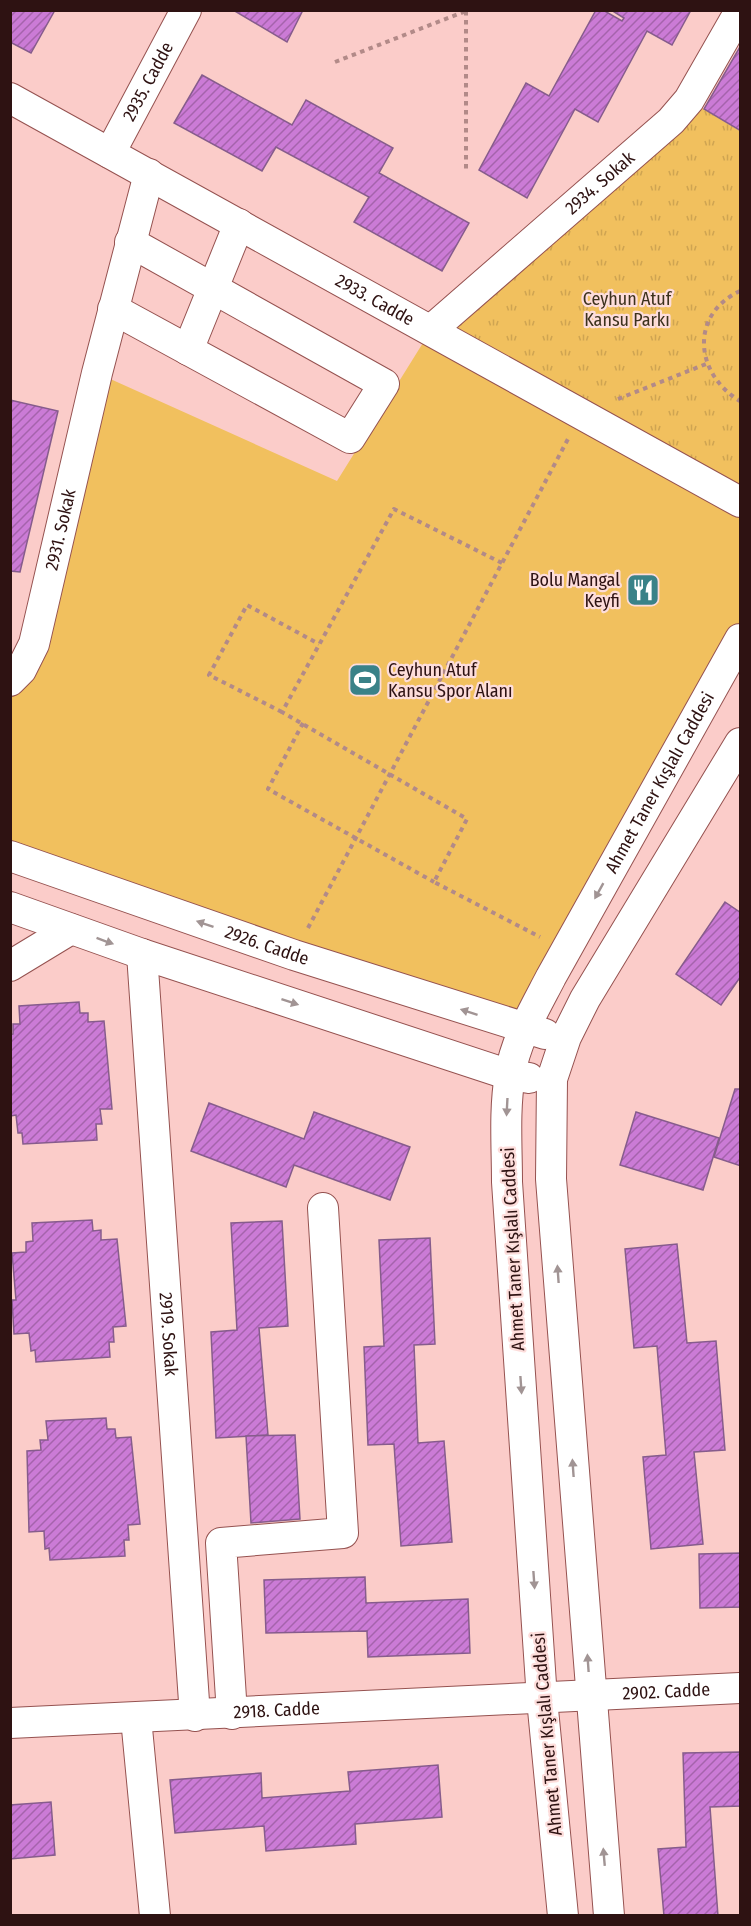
<svg xmlns="http://www.w3.org/2000/svg" width="751" height="1926" font-family="'Fira Sans Condensed',sans-serif">
<defs>
<pattern id="grass-tufts" width="24" height="20" patternUnits="userSpaceOnUse" patternTransform="scale(1.5)"><rect width="24" height="20" fill="#f1c05e"/><path d="M3 7l-1-3M5 7V3M7 7l1-3M15 17l-1-3M17 17v-4M19 17l1-3" fill="none" stroke="#cfa451"/></pattern>
<pattern id="building-hatch" width="6" height="6" patternUnits="userSpaceOnUse" patternTransform="scale(1.5)"><rect width="6" height="6" fill="#cb7bd6"/><path d="M-1 1l2-2M0 6l6-6M5 7l2-2" fill="none" stroke="#a563ac"/></pattern>
</defs>
<rect width="100%" height="100%" fill="#fbccc9"/>
<path fill="url(#grass-tufts)" d="M689,100L740,131V502L431,330Z"/>
<path fill="#f1c05e" d="M431,330L740,502V639L525,1030L11,856V681L97,373L337,481Z"/>
<g fill="url(#building-hatch)" stroke="#865c8c" stroke-width="1.5">
<path d="M10,10H55L31,53L10,42Z"/>
<path d="M233,10H303L287,42Z"/>
<path d="M596,10H603L622,21L624,18L611,10H691L672,45L647,31L598,122L575,109L527,198L479,170L526,83L549,96Z"/>
<path d="M741,45V131L704,109Z"/>
<path d="M202,75L292,125L306,100L393,148L379,173L469,223L442,271L354,222L369,197L276,147L262,171L174,123Z"/>
<path d="M10,400L58,411L20,572L10,571Z"/>
<path d="M725,902L741,913V976L721,1005L676,974Z"/>
<path d="M79,1002L80,1013H88V1022L104,1021L112,1109H100L102,1124H96L97,1140L23,1144L22,1133H18L16,1115L10,1116V1035L13,1034V1024H20L19,1006Z"/>
<path d="M735,1089H741V1166L714,1157Z"/>
<path d="M209,1103L304,1139L314,1112L410,1147L390,1200L294,1165L286,1187L191,1151Z"/>
<path d="M636,1112L719,1138L703,1190L620,1165Z"/>
<path d="M92,1220L93,1231L101,1230V1240L117,1239L126,1326L113,1327L114,1342H109L110,1357L36,1362L35,1350L31,1351L29,1333L14,1334L12,1300H16L12,1253L26,1252V1242L33,1241L32,1223Z"/>
<path d="M282,1221L288,1326L259,1328L268,1435L216,1438L211,1332L237,1330L231,1223Z"/>
<path d="M430,1238L435,1344L414,1345L418,1443L444,1441L452,1542L401,1546L394,1444L368,1445L364,1347L384,1346L379,1240Z"/>
<path d="M677,1244L687,1343L716,1341L725,1450L694,1452L703,1544L651,1549L643,1457L666,1455L657,1346L634,1348L625,1249Z"/>
<path d="M106,1418L107,1429H115L116,1438L131,1437L140,1524L128,1525L129,1540H124L125,1556L50,1560L49,1548L45,1549L44,1531L29,1532L27,1451L41,1450L40,1440H48L46,1421Z"/>
<path d="M295,1435L300,1519L251,1523L246,1436Z"/>
<path d="M741,1553V1607L700,1608L699,1554Z"/>
<path d="M365,1577L366,1603L468,1599L470,1653L368,1657L367,1631L266,1633L264,1580Z"/>
<path d="M741,1752V1806L710,1807L718,1916H664L658,1849L686,1847L683,1753Z"/>
<path d="M438,1765L442,1817L355,1824L356,1844L266,1851L264,1826L175,1833L170,1780L261,1773L262,1798L350,1791L348,1772Z"/>
<path d="M51,1802L55,1855L10,1859V1805Z"/>
</g>
<g fill="none" stroke-linecap="round" stroke-linejoin="round">
<g stroke="#955250" stroke-width="32">
<g id="minor">
<path id="s1" d="M10,98L740,502"/>
<path id="s2" d="M110,153L186,10"/>
<path d="M113,309L350,438L384,384L130,242"/>
<path id="s3" d="M431,330L671,121L689,100L740,11"/>
<path d="M188,350L239,224"/>
<path id="s4" d="M10,681L21,670L34,644L97,373L149,174"/>
<path id="s5" d="M10,856L294,955L545,1034"/>
<path d="M10,907L142,954L510,1075L529,1078"/>
<path id="s6" d="M142,954L195,1716"/>
<path d="M10,966L71,929"/>
<path d="M232,1714L221,1543L343,1533L323,1208"/>
<path d="M136,1718L155,1916"/>
<path id="s7" d="M10,1723L740,1688"/>
<path id="s8" d="M563,1916L542,1699L507,1182C507,1147 504,1110 510,1075C515,1041 535,1008 551,977L740,639"/>
<path d="M609,1916L551,1179L552,1079L566,1037L585,999L740,743"/>
</g>
</g>
<g stroke="#b28a88" stroke-width="4" stroke-dasharray="4.5 4.5" stroke-linecap="butt">
<path d="M466,11V171"/>
<path d="M335,62L466,11"/>
<path d="M740,291C689,315 695,374 740,401"/>
<path d="M618,399L706,364"/>
<path d="M502,563L394,509L282,712L467,819L434,882L540,937"/>
<path d="M282,712L209,675L247,605L319,644"/>
<path d="M303,723L268,789L434,882"/>
<path d="M308,928L568,439"/>
</g>
<use href="#minor" stroke="#fff" stroke-width="30"/>
</g>
<defs><path id="oneway-solid" d="M-6-.8H1V-3.2L6.5 0L1 3.2V.8H-6Z" transform="scale(1.5)"/></defs>
<g fill="#a19494">
<use href="#oneway-solid" transform="translate(599 891) rotate(119)"/>
<use href="#oneway-solid" transform="translate(205 924) rotate(-161)"/>
<use href="#oneway-solid" transform="translate(105 941) rotate(20)"/>
<use href="#oneway-solid" transform="translate(290 1002) rotate(18)"/>
<use href="#oneway-solid" transform="translate(469 1012) rotate(-162)"/>
<use href="#oneway-solid" transform="translate(507 1107) rotate(93)"/>
<use href="#oneway-solid" transform="translate(558 1274) rotate(-94)"/>
<use href="#oneway-solid" transform="translate(521 1385) rotate(86)"/>
<use href="#oneway-solid" transform="translate(573 1468) rotate(-94)"/>
<use href="#oneway-solid" transform="translate(534 1580) rotate(86)"/>
<use href="#oneway-solid" transform="translate(588 1663) rotate(-94)"/>
<use href="#oneway-solid" transform="translate(604 1857) rotate(-95)"/>
</g>
<defs>
<g id="restaurant-square" transform="scale(1.725)"><rect x="-9" y="-9" width="18" height="18" rx="4" fill="#3a8288" stroke="#fddddb"/><path d="M-5-6h1v4h1v-4h1v4h1v-4h1v5L-1.5 .5V6h-2V.5L-5-1ZM5-6V6H3V1.5H1.5Q1.5-4 5-6Z" fill="#fff"/></g>
<g id="stadium-square" transform="scale(1.725)"><rect x="-9" y="-9" width="18" height="18" rx="4" fill="#3a8288" stroke="#fddddb"/><path d="M0-5a6.5 5 0 1 0 0 10a6.5 5 0 1 0 0-10ZM-3.5-1.8h7v3.6h-7Z" fill="#fff"/></g>
</defs>
<g fill-rule="evenodd">
<use href="#restaurant-square" x="643" y="590"/>
<use href="#stadium-square" x="365" y="680"/>
</g>
<g text-anchor="middle" stroke-width="4.5" stroke-linejoin="round" paint-order="stroke">
<g font-size="18" fill="#2e1212" stroke="#fddddb">
<text dy="6" stroke="none"><textPath href="#s2" startOffset="81">2935. Cadde</textPath></text>
<text dy="6" stroke="none"><textPath href="#s3" startOffset="224">2934. Sokak</textPath></text>
<text dy="6" stroke="none"><textPath href="#s1" startOffset="417">2933. Cadde</textPath></text>
<text dy="6" stroke="none"><textPath href="#s4" startOffset="162">2931. Sokak</textPath></text>
<text dy="6" stroke="none"><textPath href="#s8" startOffset="1173">Ahmet Taner Kışlalı Caddesi</textPath></text>
<text dy="6" stroke="none"><textPath href="#s5" startOffset="272">2926. Cadde</textPath></text>
<text transform="translate(513 1249) rotate(-93)" y="6">Ahmet Taner Kışlalı Caddesi</text>
<text dy="6" stroke="none"><textPath href="#s6" startOffset="381">2919. Sokak</textPath></text>
<text dy="6" stroke="none"><textPath href="#s7" startOffset="657">2902. Cadde</textPath></text>
<text dy="6" stroke="none"><textPath href="#s7" startOffset="267">2918. Cadde</textPath></text>
<text transform="translate(547 1734) rotate(-95)" y="6">Ahmet Taner Kışlalı Caddesi</text>
</g>
<g font-size="18" fill="#3c311c" stroke="#fddddb">
<text x="627" y="305">Ceyhun Atuf<tspan x="627" dy="21">Kansu Parkı</tspan></text>
</g>
<g font-size="18" fill="#2e1212" stroke="#fddddb" text-anchor="end">
<text x="620" y="586">Bolu Mangal<tspan x="620" dy="21">Keyfi</tspan></text>
<text x="388" y="676" text-anchor="start">Ceyhun Atuf<tspan x="388" dy="21">Kansu Spor Alanı</tspan></text>
</g>
</g>
<rect width="751" height="1926" fill="none" stroke="#2e1212" stroke-width="24"/>
</svg>
